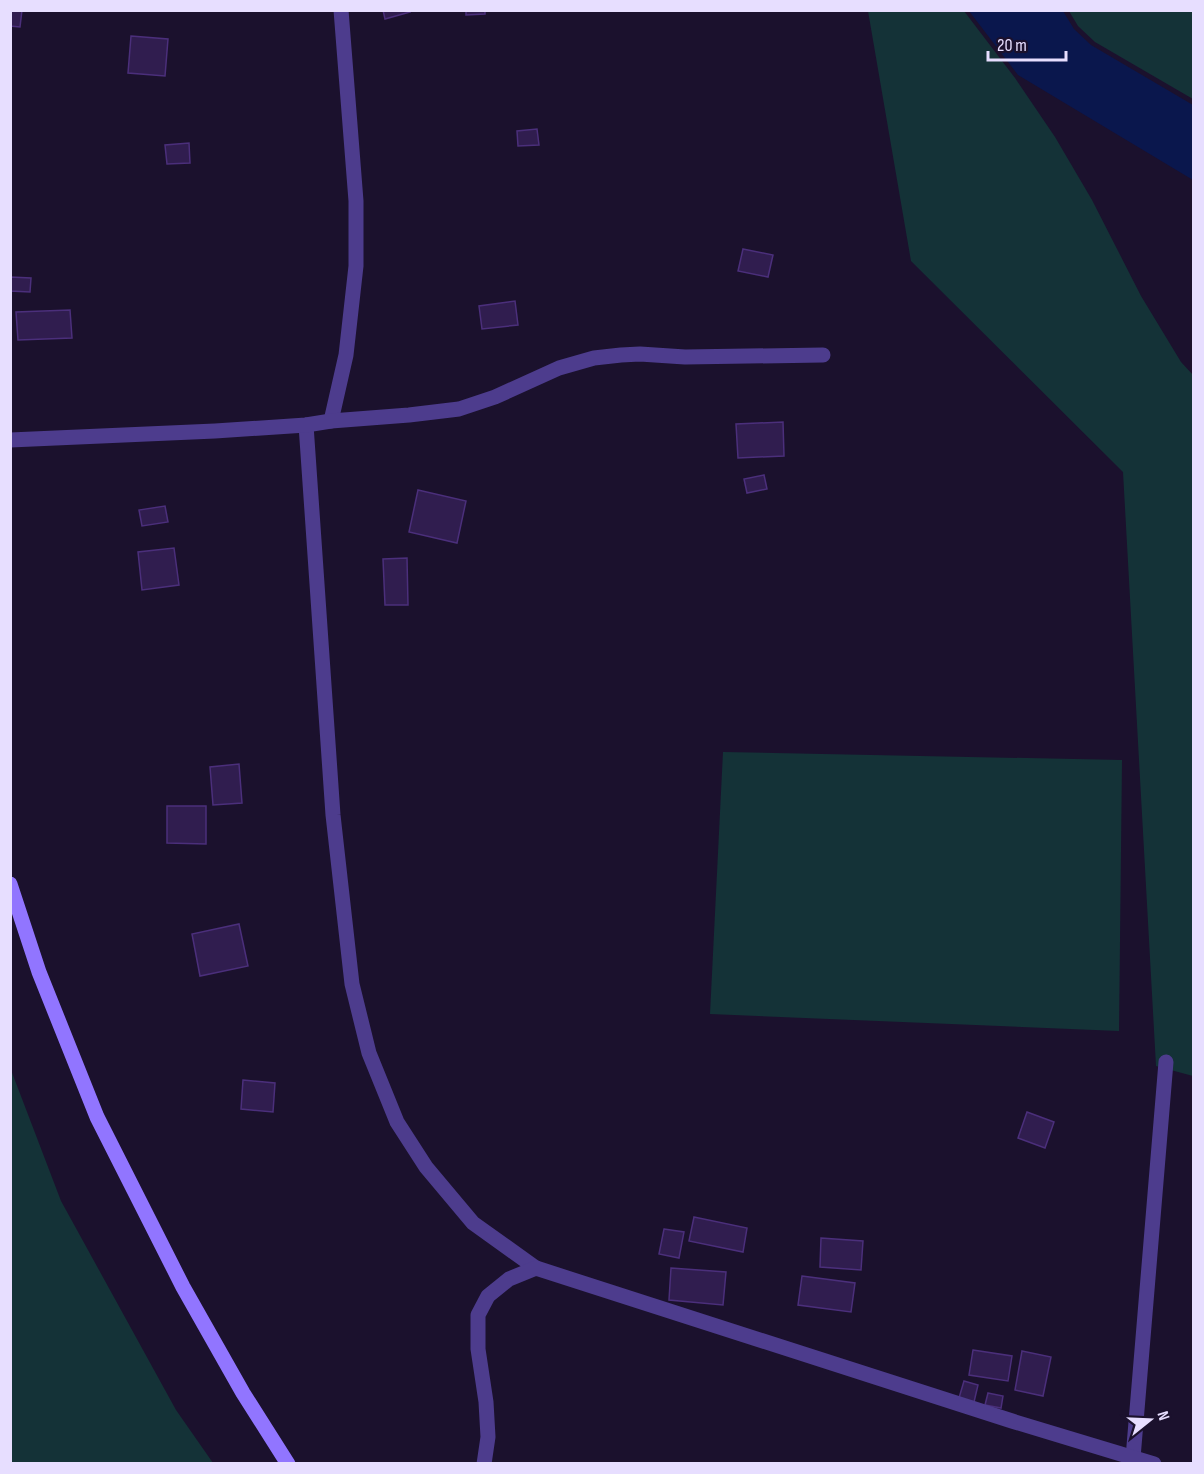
<svg xmlns="http://www.w3.org/2000/svg" width="1204" height="1474" font-family="'Sofia Sans Condensed',sans-serif">
<rect width="100%" height="100%" fill="#1b112d"/>
<g fill="#143237">
<path d="M868,11H964L1015,78L1055,137L1092,200L1141,296L1181,362L1193,375V1076L1156,1066L1123,472L911,261Z"/>
<path d="M1069,11H1193V99L1095,42L1078,26Z"/>
<path d="M723,752L1122,760L1119,1031L710,1014Z"/>
<path d="M11,1070L61,1201L176,1410L213,1463H11Z"/>
</g>
<path fill="#0a174d" d="M969,11H1063L1074,29L1091,45L1193,105V180L1018,75Z"/>
<g fill="#301d4f" stroke="#4b2f7b" stroke-width="1.5">
<path d="M10,10H22L20,27L10,26Z"/>
<path d="M383,10H409L410,12L385,19Z"/>
<path d="M466,10H485V14L466,15Z"/>
<path d="M131,36L168,39L165,76L128,73Z"/>
<path d="M537,129L539,145L518,146L517,131Z"/>
<path d="M189,143L190,163L167,164L165,145Z"/>
<path d="M743,249L773,255L768,277L738,271Z"/>
<path d="M10,277L31,278L30,292L10,291Z"/>
<path d="M515,301L518,325L482,329L479,306Z"/>
<path d="M70,310L72,338L18,340L16,312Z"/>
<path d="M783,422L784,456L738,458L736,424Z"/>
<path d="M764,475L767,489L747,493L744,479Z"/>
<path d="M418,490L466,501L457,543L409,532Z"/>
<path d="M165,506L168,522L142,526L139,510Z"/>
<path d="M174,548L179,585L142,590L138,552Z"/>
<path d="M407,558L408,605H385L383,559Z"/>
<path d="M239,764L242,803L213,805L210,767Z"/>
<path d="M167,806H206V844L167,843Z"/>
<path d="M239,924L248,966L200,976L192,934Z"/>
<path d="M243,1080L275,1083L273,1112L241,1109Z"/>
<path d="M1027,1112L1054,1122L1045,1148L1018,1138Z"/>
<path d="M694,1217L747,1228L743,1252L689,1241Z"/>
<path d="M664,1229L684,1232L679,1258L659,1254Z"/>
<path d="M821,1238L863,1241L861,1270L820,1267Z"/>
<path d="M671,1268L726,1272L723,1305L669,1300Z"/>
<path d="M802,1276L855,1283L851,1312L798,1305Z"/>
<path d="M973,1350L1012,1356L1008,1381L969,1375Z"/>
<path d="M1022,1351L1051,1357L1043,1396L1015,1390Z"/>
<path d="M964,1381L978,1385L974,1402L959,1398Z"/>
<path d="M988,1393L1003,1396L1001,1408L985,1405Z"/>
</g>
<g fill="none" stroke-linecap="round" stroke-linejoin="round">
<g stroke="#4d3c8d" stroke-width="15">
<path d="M331,421L346,355L356,266V201L341,10"/>
<path d="M306,425L333,815L352,984L369,1053L397,1122L426,1167L473,1223L536,1268"/>
<path d="M10,440L215,431L306,425L331,421L409,415L459,409L495,397L559,368L594,358L621,355L640,354L685,357L823,355"/>
<path d="M1133,1458L1166,1062"/>
<path d="M484,1464L488,1437L486,1402L478,1349V1315L488,1296L509,1279L536,1268L1012,1421L1154,1464"/>
</g>
<path stroke="#9175ff" stroke-width="15" d="M10,884L39,972L97,1117L183,1287L243,1393L288,1464"/>
</g>
<rect width="1204" height="1474" fill="none" stroke="#e7deff" stroke-width="24"/>
<g transform="translate(1150 1420) rotate(72)" stroke="#1b112d" stroke-width="4.5" paint-order="stroke">
<path d="M0-4.5L10 22L0 15L-10 22Z" fill="#e7deff"/>
<text y="-9" font-size="16" font-weight="bold" text-anchor="middle" fill="#e7deff">N</text>
</g>
<path d="M988 51v9h78v-9" fill="none" stroke="#e7deff" stroke-width="3"/>
<text x="997" y="51" font-size="18" fill="#e7deff" stroke="#1b112d" stroke-width="4.5" paint-order="stroke">20 m</text>
</svg>
